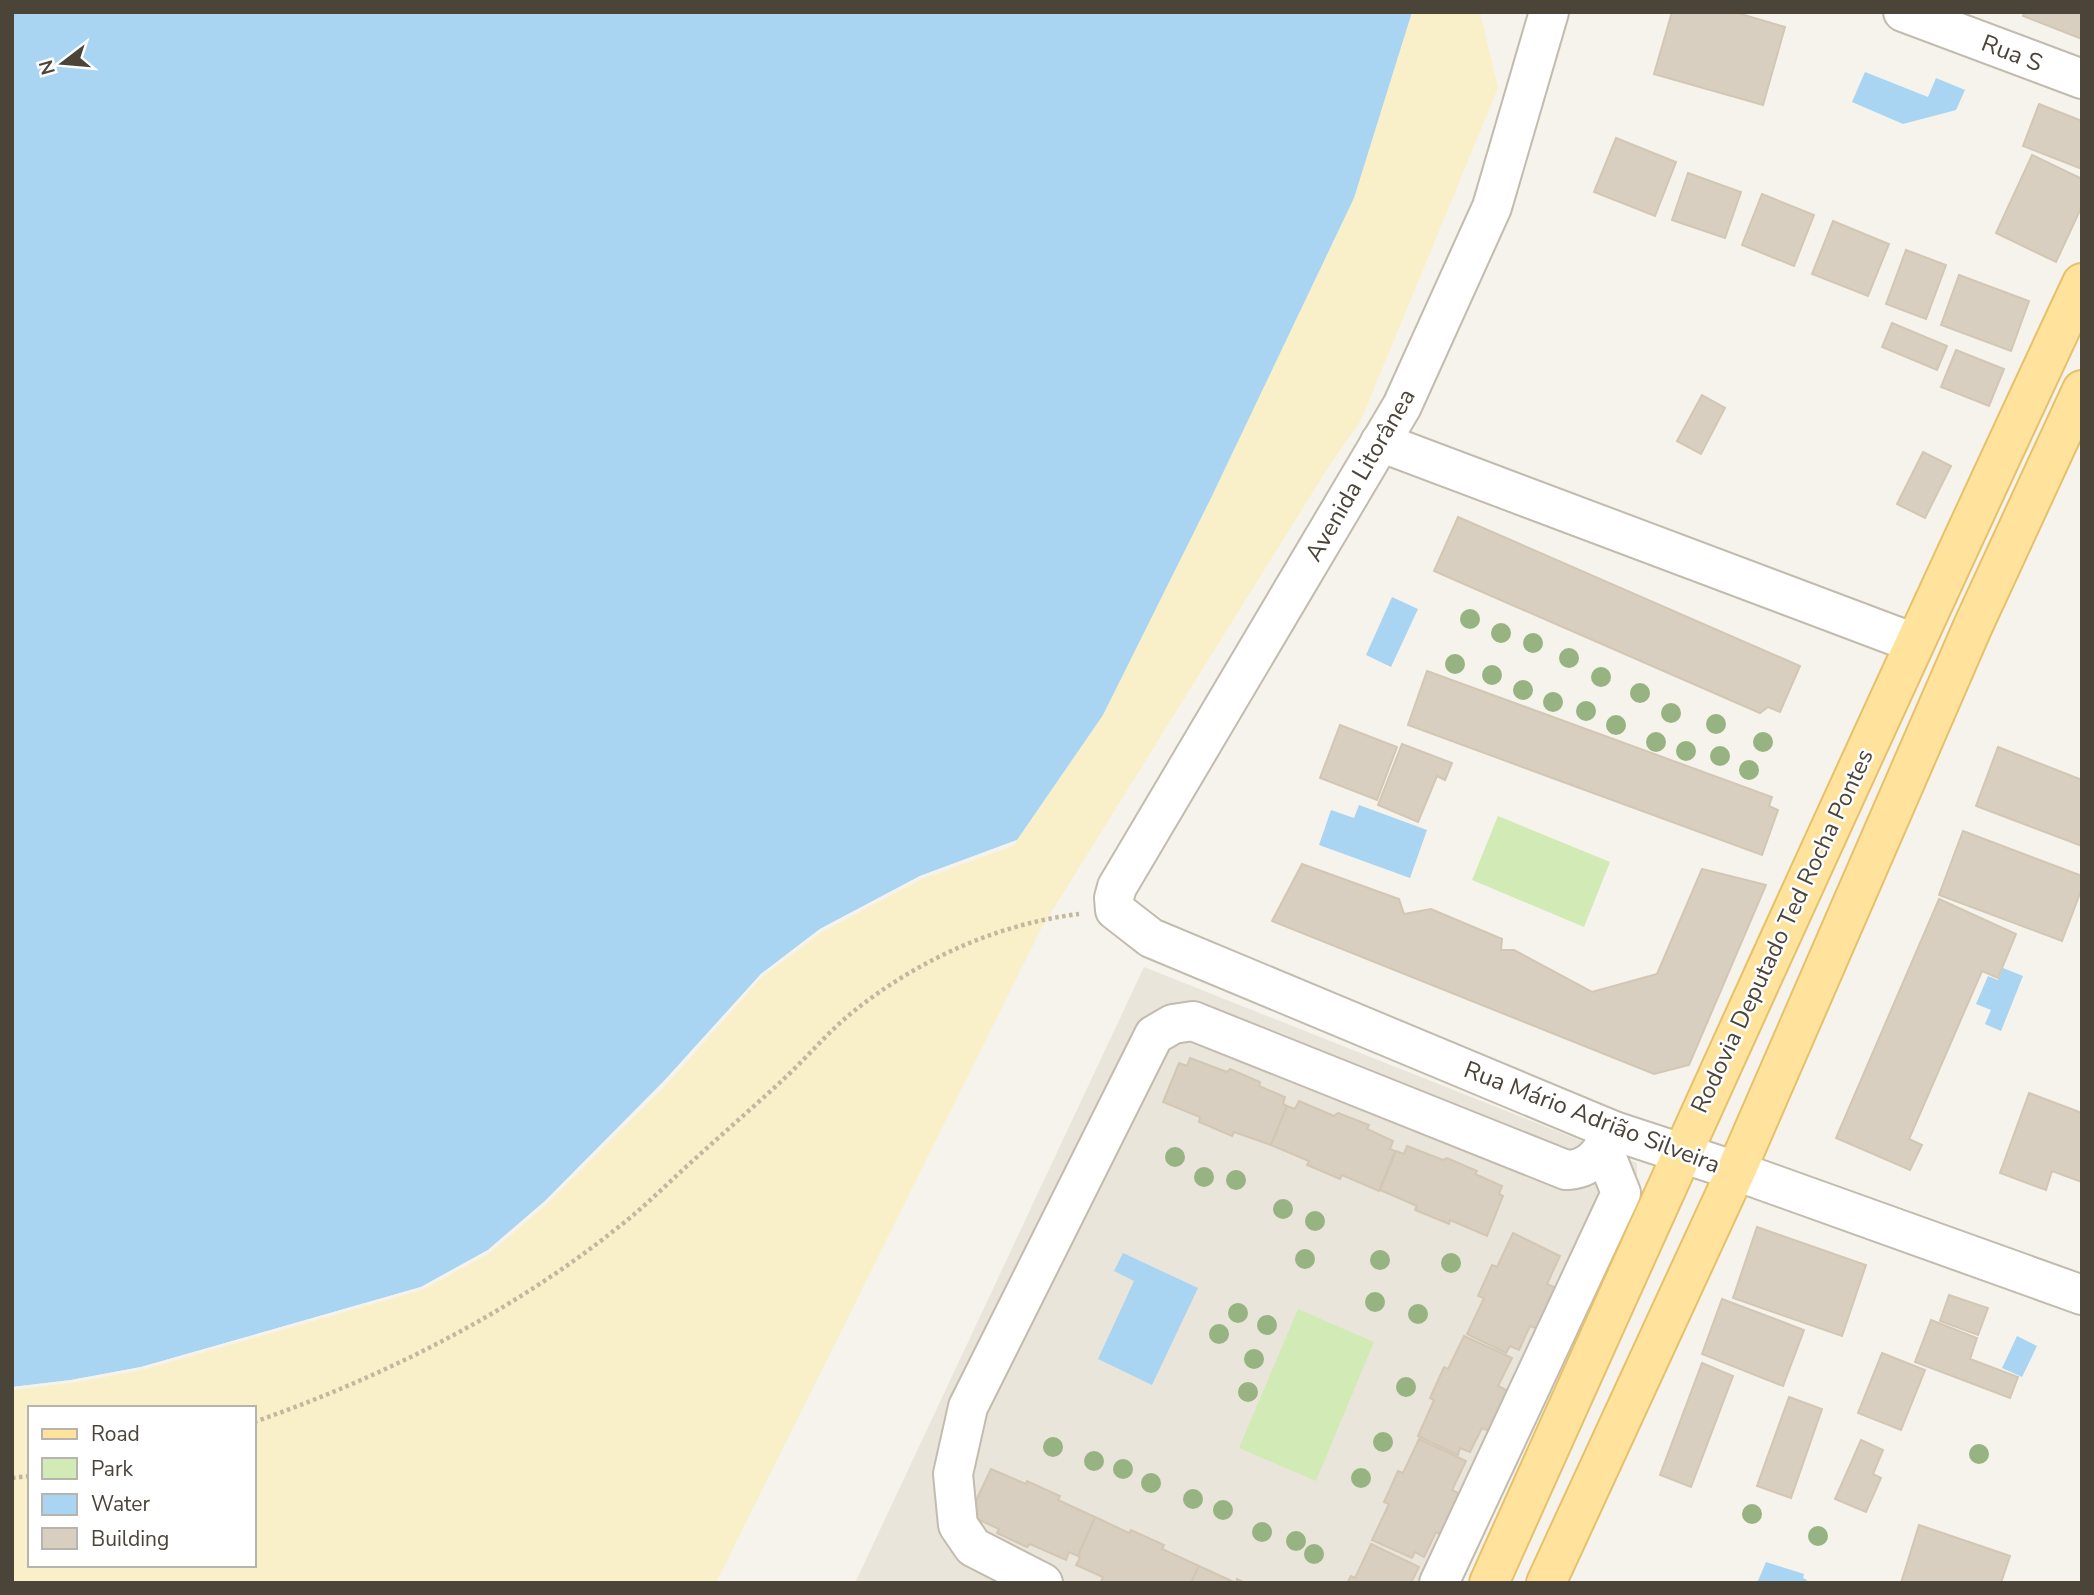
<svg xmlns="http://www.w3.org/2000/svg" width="2094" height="1595" font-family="'Nunito Sans',sans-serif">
<rect width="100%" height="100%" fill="#f6f3ec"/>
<path fill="#eae5da" d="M1144,967L1637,1163V1194L1457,1583H855Z"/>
<g fill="#d2eab5">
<path d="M1498,816L1610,862L1584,927L1472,880Z"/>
<path d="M1298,1309L1374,1342L1316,1481L1239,1448Z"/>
</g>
<path fill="#f9efc9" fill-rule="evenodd" d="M1412,12H1480L1498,88L1361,420L1329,466L1042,927L716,1583H12V1387L761,974L820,929L920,876L1017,840L1103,715L1211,498L1354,198ZM30,1408H254V1565H30Z"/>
<g fill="#a9d4f2">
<path d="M12,12H1412L1354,198L1211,498L1103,715L1017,840L920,876L820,929L761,974L664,1081L545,1201L488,1250L421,1287L141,1367L71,1380L12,1387Z"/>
<path d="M1865,72L1928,97L1936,78L1965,90L1956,110L1903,124L1852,102Z"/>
<path d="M1392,597L1418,609L1391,667L1366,655Z"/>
<path d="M1359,805L1427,830L1410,878L1319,845L1331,810L1354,818Z"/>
<path d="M2003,968L2023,976L2001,1031L1985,1024L1991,1010L1976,1004L1988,976L1998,980Z"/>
<path d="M1123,1253L1198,1288L1152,1385L1098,1359L1134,1281L1114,1271Z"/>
<path d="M2017,1336L2037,1346L2022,1377L2002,1368Z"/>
<path d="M1766,1562L1804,1574L1803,1578L1807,1580L1806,1583H1757Z"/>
</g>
<path fill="#f6f3ec" d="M1017,840L1015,845L922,879L822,932L763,976L667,1084L547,1204L490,1253L422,1290L142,1370L71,1383L12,1390V1387L71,1380L141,1367L421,1287L488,1250L545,1201L664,1081L761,974L820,929L920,876Z"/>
<g fill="#d8cfc1" stroke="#d3c7b4" stroke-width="2">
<path d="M1672,12H1734L1785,27L1763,105L1654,74Z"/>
<path d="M2024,12H2082V39L2023,16Z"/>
<path d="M2039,104L2082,121V169L2023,146Z"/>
<path d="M1616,138L1676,162L1655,216L1594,192Z"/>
<path d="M2032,155L2082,179V206L2056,262L1996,233Z"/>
<path d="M1688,173L1741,192L1725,238L1672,220Z"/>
<path d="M1762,194L1814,215L1794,266L1742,245Z"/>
<path d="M1833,221L1889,244L1868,296L1812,274Z"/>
<path d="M1906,250L1946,265L1926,319L1886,304Z"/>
<path d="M1959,275L2029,301L2011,351L1941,325Z"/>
<path d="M1892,323L1947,346L1937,370L1882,347Z"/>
<path d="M1956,350L2004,369L1989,406L1941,387Z"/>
<path d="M1702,395L1725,408L1701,454L1677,441Z"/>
<path d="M1923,452L1951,466L1925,518L1897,504Z"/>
<path d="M1458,517L1800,666L1780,712L1768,707L1760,713L1434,571Z"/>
<path d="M1427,671L1772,797L1769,806L1778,810L1762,855L1408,725Z"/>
<path d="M1340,725L1397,747L1377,800L1320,778Z"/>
<path d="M1402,744L1452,763L1445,780L1437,776L1418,822L1378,805Z"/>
<path d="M1998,747L2082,780V846L1976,806Z"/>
<path d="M1963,831L2082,876V888L2062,941L1939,895Z"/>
<path d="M1302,864L1399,899L1404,914L1431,909L1502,939L1501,950H1514L1592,992L1657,974L1702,869L1766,885L1689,1065L1654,1074L1272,921Z"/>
<path d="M1939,899L2016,934L1998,978L1982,971L1909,1139L1922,1145L1910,1170L1836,1138Z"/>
<path d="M1190,1058L1227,1072L1230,1069L1260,1082L1259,1086L1285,1097L1283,1104L1287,1106L1271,1145L1234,1132L1232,1136L1199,1122L1200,1117L1163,1102L1179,1063L1187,1066Z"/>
<path d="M2029,1093L2082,1113V1182L2052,1171L2046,1190L2000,1173Z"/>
<path d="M1299,1101L1334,1116L1338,1113L1369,1125L1367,1129L1393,1141L1390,1149L1395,1151L1379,1191L1342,1175L1340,1179L1307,1165L1309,1161L1271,1145L1287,1106L1295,1109Z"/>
<path d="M1407,1146L1443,1160L1447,1158L1477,1171L1475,1174L1502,1186L1499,1194L1503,1196L1487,1236L1450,1220L1449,1224L1415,1210L1417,1206L1380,1190L1396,1151L1404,1154Z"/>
<path d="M1757,1227L1866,1265L1842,1336L1733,1298Z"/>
<path d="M1513,1233L1560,1256L1547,1284L1556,1288L1538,1329L1530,1326L1519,1350L1510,1346L1506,1353L1467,1334L1484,1298L1478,1296L1492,1265L1497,1267Z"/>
<path d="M1949,1295L1988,1308L1978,1335L1940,1321Z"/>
<path d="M1722,1299L1804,1330L1783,1386L1702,1354Z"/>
<path d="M1931,1320L1977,1338L1970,1359L2018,1377L2010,1398L1915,1362Z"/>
<path d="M1464,1336L1512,1358L1498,1386L1508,1391L1489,1431L1482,1428L1470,1452L1460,1448L1458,1455L1418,1436L1434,1400L1430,1398L1444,1367L1448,1369Z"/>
<path d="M1882,1353L1925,1370L1901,1430L1858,1413Z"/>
<path d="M1702,1363L1733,1376L1691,1487L1660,1475Z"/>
<path d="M1789,1397L1822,1409L1791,1498L1757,1486Z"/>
<path d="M1419,1439L1466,1461L1452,1490L1462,1495L1443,1536L1436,1532L1424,1557L1415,1552L1412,1558L1372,1540L1389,1504L1384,1502L1398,1471L1403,1473Z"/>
<path d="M1861,1440L1883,1450L1873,1474L1881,1478L1866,1512L1835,1499Z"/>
<path d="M991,1469L1026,1484L1027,1481L1060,1496L1058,1500L1095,1517L1078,1556L1069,1552L1066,1560L1030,1544L1027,1547L997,1533L999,1529L973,1517L976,1508L973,1507Z"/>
<path d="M1095,1517L1129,1533L1131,1530L1164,1545L1162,1549L1199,1566L1191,1583L1101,1582L1103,1577L1076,1565L1080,1558L1078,1556Z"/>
<path d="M1919,1525L2010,1556L2001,1583H1901Z"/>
<path d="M1371,1544L1419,1567L1411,1583H1347L1351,1576L1355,1578Z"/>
<path d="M1199,1566L1236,1583L1237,1579L1245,1583H1191Z"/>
</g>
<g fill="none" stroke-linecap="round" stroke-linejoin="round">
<g stroke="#c2bbae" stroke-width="42">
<g id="minor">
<path d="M1549,12L1492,207L1402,406L1117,887L1114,898L1115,910L1151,938L1614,1131L1736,1171L2082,1295"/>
<path d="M1903,12L2082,79"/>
<path d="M1380,442L1914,643"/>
<path d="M1043,1583L973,1547L958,1525L953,1474L968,1407L1154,1035L1173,1024L1193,1021L1566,1170C1592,1170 1602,1151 1614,1131"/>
<path d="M1439,1583L1621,1193L1603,1148"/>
</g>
</g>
<g stroke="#e6c16a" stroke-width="42">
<g id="major">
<path d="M1489,1583C1684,1148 1880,715 2082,283"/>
<path d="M1546,1583L1736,1171L1973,626L2082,390"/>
</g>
</g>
<g stroke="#c4b79f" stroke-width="4.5" stroke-dasharray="3.5 3.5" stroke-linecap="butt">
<path d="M254,1422C383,1377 509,1314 616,1229C641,1210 664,1187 687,1166C721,1135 756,1105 789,1074C811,1053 830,1030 854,1011C918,960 997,924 1079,914"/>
<path d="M12,1478L30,1476"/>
</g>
<use href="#minor" stroke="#fff" stroke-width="38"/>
<use href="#major" stroke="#ffe39c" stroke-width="38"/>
</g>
<g fill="#97b381">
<circle cx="1470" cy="619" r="10"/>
<circle cx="1501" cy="633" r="10"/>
<circle cx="1533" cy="643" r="10"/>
<circle cx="1569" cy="658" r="10"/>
<circle cx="1455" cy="664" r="10"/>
<circle cx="1492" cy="675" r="10"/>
<circle cx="1601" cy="677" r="10"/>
<circle cx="1523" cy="690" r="10"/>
<circle cx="1640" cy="693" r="10"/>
<circle cx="1553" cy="702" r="10"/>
<circle cx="1586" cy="711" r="10"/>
<circle cx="1671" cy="713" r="10"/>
<circle cx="1716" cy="724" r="10"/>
<circle cx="1616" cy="725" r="10"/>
<circle cx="1656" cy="742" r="10"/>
<circle cx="1763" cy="742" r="10"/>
<circle cx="1686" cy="751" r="10"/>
<circle cx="1720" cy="756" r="10"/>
<circle cx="1749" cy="770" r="10"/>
<circle cx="1175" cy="1157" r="10"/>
<circle cx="1204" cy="1177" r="10"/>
<circle cx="1236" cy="1180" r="10"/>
<circle cx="1283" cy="1209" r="10"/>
<circle cx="1315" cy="1221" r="10"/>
<circle cx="1305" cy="1259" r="10"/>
<circle cx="1380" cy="1260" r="10"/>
<circle cx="1451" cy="1263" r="10"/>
<circle cx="1375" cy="1302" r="10"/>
<circle cx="1238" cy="1313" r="10"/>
<circle cx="1418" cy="1314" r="10"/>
<circle cx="1267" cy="1325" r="10"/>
<circle cx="1219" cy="1334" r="10"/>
<circle cx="1254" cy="1359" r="10"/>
<circle cx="1406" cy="1387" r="10"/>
<circle cx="1248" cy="1392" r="10"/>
<circle cx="1383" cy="1442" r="10"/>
<circle cx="1053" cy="1447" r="10"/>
<circle cx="1979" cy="1454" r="10"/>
<circle cx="1094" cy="1461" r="10"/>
<circle cx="1123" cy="1469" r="10"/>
<circle cx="1361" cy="1478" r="10"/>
<circle cx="1151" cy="1483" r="10"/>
<circle cx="1193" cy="1499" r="10"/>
<circle cx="1223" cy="1510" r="10"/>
<circle cx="1752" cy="1514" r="10"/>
<circle cx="1262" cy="1532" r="10"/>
<circle cx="1818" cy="1536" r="10"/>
<circle cx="1296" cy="1541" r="10"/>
<circle cx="1314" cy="1554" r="10"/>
</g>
<g text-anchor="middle" stroke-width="5" stroke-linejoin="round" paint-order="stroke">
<g font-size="24" fill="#4b4439" stroke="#fff">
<text transform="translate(2012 53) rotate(21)" y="8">Rua S</text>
<text transform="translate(1360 475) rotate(-60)" y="8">Avenida Litorânea</text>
<text transform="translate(1782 931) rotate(-65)" y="8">Rodovia Deputado Ted Rocha Pontes</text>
<text transform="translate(1592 1117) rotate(21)" y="8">Rua Mário Adrião Silveira</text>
</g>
</g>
<rect width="2094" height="1595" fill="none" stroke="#4b4439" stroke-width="28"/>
<rect x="28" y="1406" width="228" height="161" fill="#ffffff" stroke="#b7b4b0" stroke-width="2"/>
<rect x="42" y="1429" width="35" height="10" fill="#ffe39c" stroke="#b7b4b0" stroke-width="2"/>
<text x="91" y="1441" font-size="21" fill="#4b4439">Road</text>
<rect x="42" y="1458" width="35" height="21" fill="#d2eab5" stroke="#b7b4b0" stroke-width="2"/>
<text x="91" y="1476" font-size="21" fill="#4b4439">Park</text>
<rect x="42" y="1494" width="35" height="21" fill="#a9d4f2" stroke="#b7b4b0" stroke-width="2"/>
<text x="91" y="1511" font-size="21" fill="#4b4439">Water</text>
<rect x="42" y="1528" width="35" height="21" fill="#d8cfc1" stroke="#b7b4b0" stroke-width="2"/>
<text x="91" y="1546" font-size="21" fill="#4b4439">Building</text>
<g transform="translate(63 63) rotate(254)" stroke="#ffffff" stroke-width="5" paint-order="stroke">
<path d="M0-5L12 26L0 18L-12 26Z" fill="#4b4439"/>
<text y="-10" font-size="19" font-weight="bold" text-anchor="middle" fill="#4b4439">N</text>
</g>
</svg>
